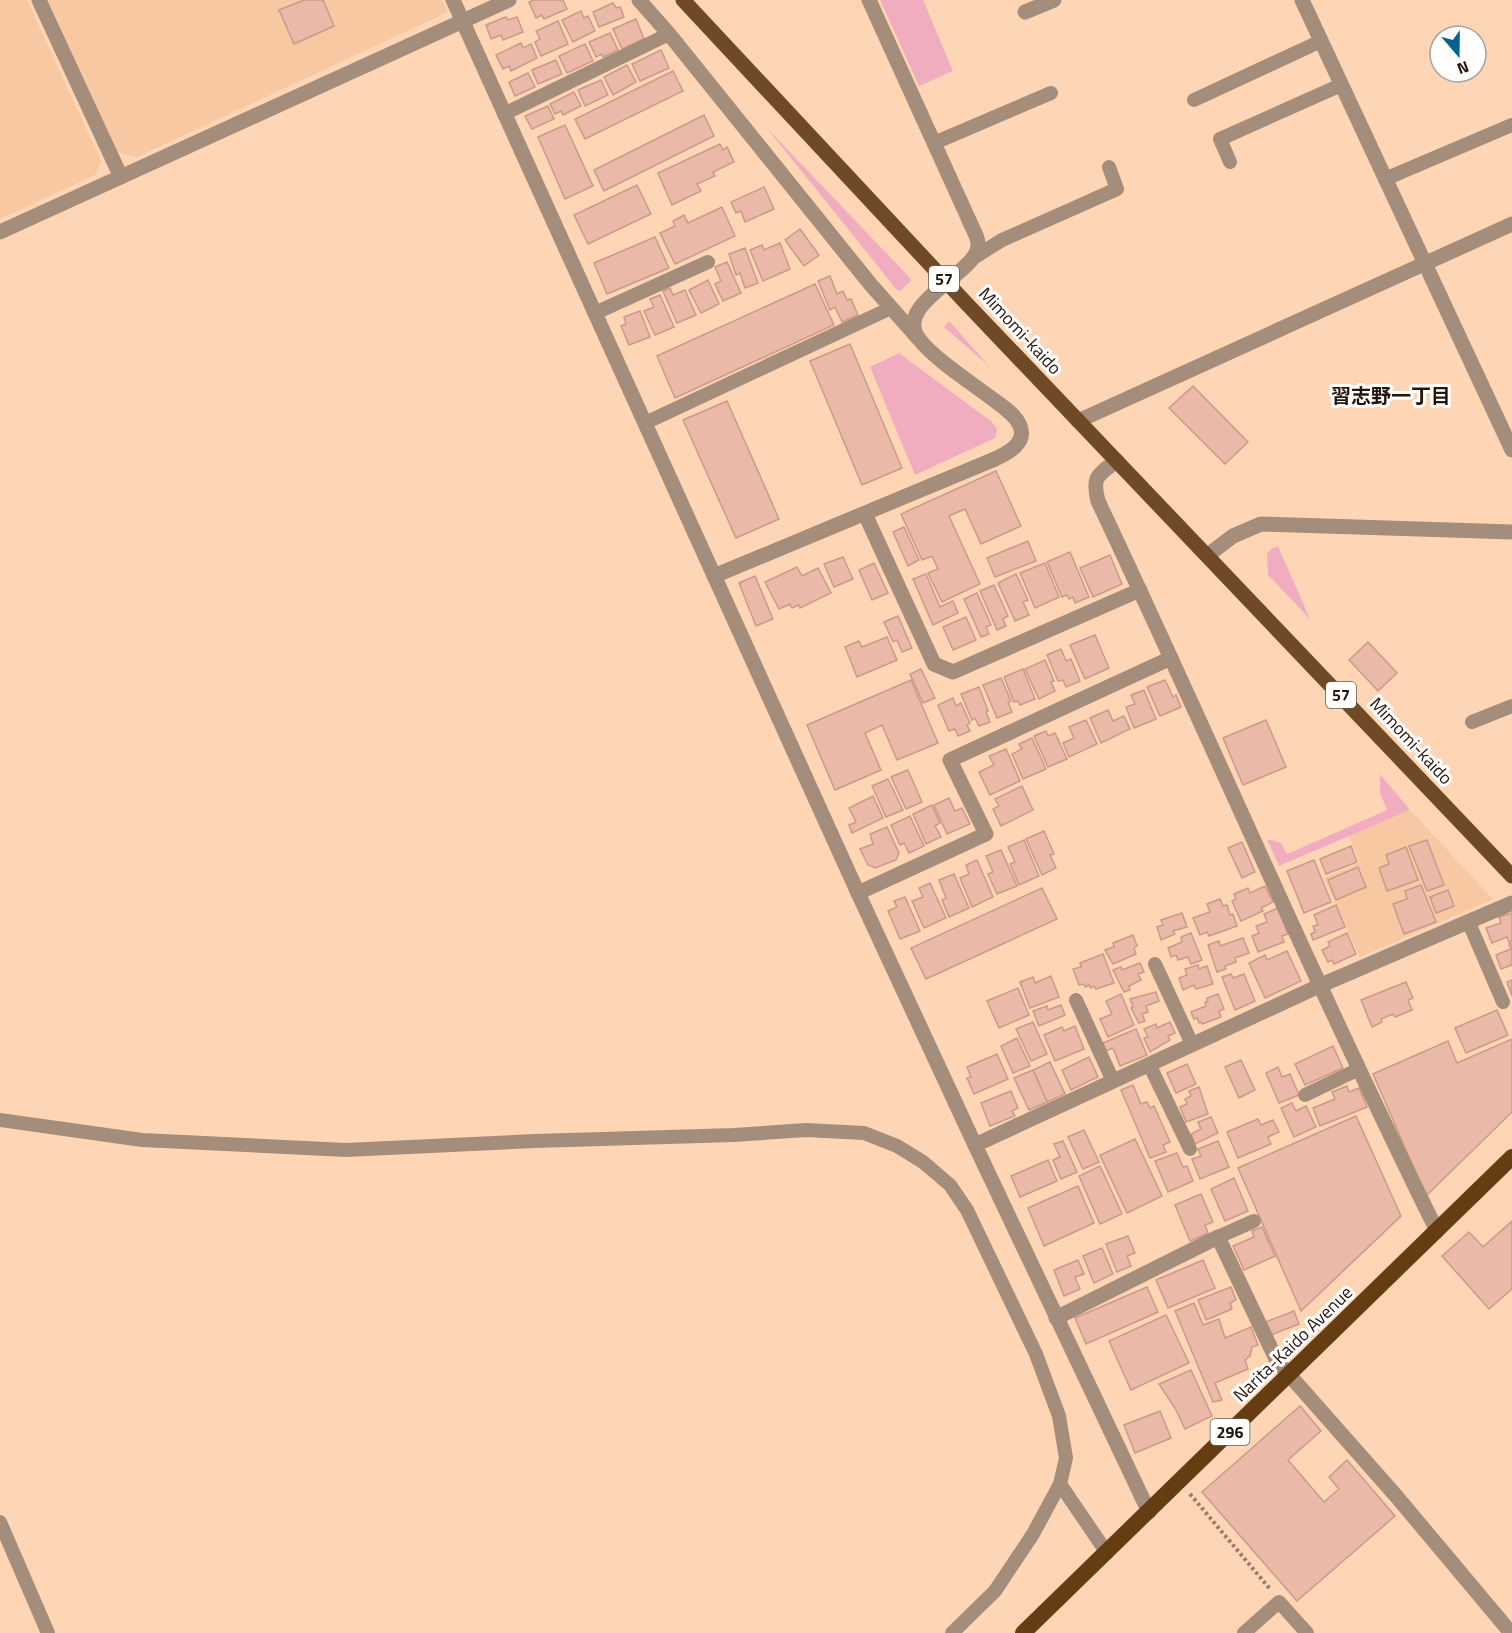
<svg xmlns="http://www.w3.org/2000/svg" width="1512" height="1633" font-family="'Titillium Web','Noto Sans JP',sans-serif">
<rect width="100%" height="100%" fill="#ffd6b5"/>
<g fill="#f7c8a2">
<path d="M0,0H27L101,161L95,175L0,219Z"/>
<path d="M48,0H442L448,12L137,157L118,152Z"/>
<path d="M1410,810L1493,899L1360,957L1324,878L1360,863L1349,836Z"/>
</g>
<g fill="#f1adc0">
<path d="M880,0H923L953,71L919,86Z"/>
<path d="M766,127L911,279L910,282L900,291L897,290Z"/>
<path d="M948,322H950L990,367L944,327Z"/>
<path d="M899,353L992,422L997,429L995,438L915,475L870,367Z"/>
<path d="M1278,546L1310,619L1268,575L1267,554L1271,549Z"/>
<path d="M1380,774L1410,810L1279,866L1267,839L1281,843L1287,854L1387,810L1380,793Z"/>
</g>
<g fill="#ebb9a7" stroke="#ca9a88" stroke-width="1.5">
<path d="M304,0H323L334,26L294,44L279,10Z"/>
<path d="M534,0H563L567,9L544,19L542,15L536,18L529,2Z"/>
<path d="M613,3L616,8L620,7L624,17L599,27L593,12Z"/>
<path d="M581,11L584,18L588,16L595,31L573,42L562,20Z"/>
<path d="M506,17L508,20L517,17L523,32L503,40L501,35L491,39L486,25Z"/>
<path d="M636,19L644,39L622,49L613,29Z"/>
<path d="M558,21L568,44L541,56L535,42L540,39L536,31Z"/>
<path d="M610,33L618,50L603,57L602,54L596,57L589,42Z"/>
<path d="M521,43L523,48L531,44L537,58L511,71L509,66L503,69L496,55Z"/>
<path d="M585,44L593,61L567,73L559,56Z"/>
<path d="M661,50L669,68L640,81L632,64Z"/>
<path d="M556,60L562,74L538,84L532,70Z"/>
<path d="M627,65L636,82L613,95L604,77Z"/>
<path d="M673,71L683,91L585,139L575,119Z"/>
<path d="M528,73L535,87L515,96L509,82Z"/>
<path d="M601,80L608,95L585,106L578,90Z"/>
<path d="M574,92L581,106L563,115L561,111L555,114L550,104Z"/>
<path d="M548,106L554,119L532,129L525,116Z"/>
<path d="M704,115L714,136L604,191L594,170Z"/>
<path d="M565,125L593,186L565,199L538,137Z"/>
<path d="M720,144L723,150L727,147L734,162L713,172L715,176L697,184L701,191L672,205L658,173Z"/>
<path d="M637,185L651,214L588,244L574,215Z"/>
<path d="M764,187L774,209L745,222L741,211L736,213L731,202Z"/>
<path d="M722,207L735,236L675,264L660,233L675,226L673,221L684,215L688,223Z"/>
<path d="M800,229L819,255L804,266L785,240Z"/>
<path d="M655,237L669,268L607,294L594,263Z"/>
<path d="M780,243L790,269L763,281L750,250L762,245L764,250Z"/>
<path d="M745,248L758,283L745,288L740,273L736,275L729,254Z"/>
<path d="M727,262L741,293L723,301L715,284L721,281L715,267Z"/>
<path d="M830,276L837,294L843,291L847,300L851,299L858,315L842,322L835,307L830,310L818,281Z"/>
<path d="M708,280L719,304L701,313L689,290Z"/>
<path d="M815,284L834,325L675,398L657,356Z"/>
<path d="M670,288L673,295L685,290L696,315L677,323L663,291Z"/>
<path d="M660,295L674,327L655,335L644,311L654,307L650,299Z"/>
<path d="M640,311L650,337L629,345L621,326L626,324L624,317Z"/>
<path d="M850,344L902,468L862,485L810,361Z"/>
<path d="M1193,386L1248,442L1225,464L1169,408Z"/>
<path d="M727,401L779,519L736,538L683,420Z"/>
<path d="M996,471L1021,526L981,544L965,509L949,516L980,584L942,602L928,573L938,569L932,556L922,560L901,514Z"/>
<path d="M904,527L919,560L908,566L893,532Z"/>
<path d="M1028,541L1036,561L995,577L987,558Z"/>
<path d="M1070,552L1089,597L1075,603L1073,597L1069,599L1067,595L1062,597L1047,562Z"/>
<path d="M1110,555L1122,584L1093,597L1080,568Z"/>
<path d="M843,557L853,579L834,587L824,564Z"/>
<path d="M874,563L888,593L872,600L859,570Z"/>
<path d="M1045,563L1059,597L1035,608L1020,573Z"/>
<path d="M797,567L802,576L818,568L831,593L800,608L799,605L792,608L790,604L779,609L765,582Z"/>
<path d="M926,574L940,607L953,601L958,613L933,625L913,579Z"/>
<path d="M1016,574L1028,600L1023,602L1029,615L1015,621L998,583Z"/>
<path d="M755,576L773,619L756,626L739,583Z"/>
<path d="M994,585L1008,616L1003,619L1006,626L997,630L980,591Z"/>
<path d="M977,593L991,625L986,627L989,634L981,637L964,599Z"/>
<path d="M898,616L912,648L902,652L897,640L893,642L884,622Z"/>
<path d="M966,617L976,640L953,650L943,627Z"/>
<path d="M1095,635L1109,668L1085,679L1070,645Z"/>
<path d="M887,637L897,660L857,677L845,647L859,641L862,647Z"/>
<path d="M1368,642L1397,673L1378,691L1349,660Z"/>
<path d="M1061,649L1066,661L1071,659L1080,681L1066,687L1063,680L1058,681L1047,655Z"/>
<path d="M1045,660L1054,681L1051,682L1055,691L1039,699L1025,669Z"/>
<path d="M921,669L935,698L923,703L910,674Z"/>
<path d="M1023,669L1035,699L1020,705L1018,701L1014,702L1004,677Z"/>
<path d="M1001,678L1011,701L1008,702L1012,712L997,718L983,685Z"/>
<path d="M911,680L938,743L897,760L882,725L865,733L881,770L835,790L807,725Z"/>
<path d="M1165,680L1173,697L1176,695L1181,707L1160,716L1147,687Z"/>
<path d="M979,687L988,711L986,712L990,722L979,726L975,718L972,720L961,694Z"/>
<path d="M1144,690L1156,719L1134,728L1126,707L1135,704L1131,695Z"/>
<path d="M953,698L956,706L961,703L970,723L967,725L970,731L958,736L955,729L949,731L938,705Z"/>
<path d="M1108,710L1113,721L1124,716L1130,729L1101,743L1090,718Z"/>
<path d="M1086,720L1097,744L1069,757L1063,743L1074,738L1069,727Z"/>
<path d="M1266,720L1286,767L1243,785L1223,738Z"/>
<path d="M1046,731L1048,736L1055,733L1067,759L1048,767L1034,736Z"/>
<path d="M1032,738L1046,769L1023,779L1012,754L1022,749L1019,744Z"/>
<path d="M1006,749L1020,781L990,795L979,772L994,765L989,756Z"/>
<path d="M908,770L922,802L906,809L891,777Z"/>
<path d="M888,779L903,810L886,817L872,786Z"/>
<path d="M1022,786L1033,810L1001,826L993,809L999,806L995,799Z"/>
<path d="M873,796L883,818L852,833L849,825L856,822L849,808Z"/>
<path d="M949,798L955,811L962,808L970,824L947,834L934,805Z"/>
<path d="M932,805L940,823L935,826L941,837L926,844L913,814Z"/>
<path d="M910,816L924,846L909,853L904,843L900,845L891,825Z"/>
<path d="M887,827L899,853L896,860L875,868L868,865L860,849L873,844L870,834Z"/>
<path d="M1044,831L1054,854L1050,855L1056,868L1042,875L1026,839Z"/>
<path d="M1024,840L1039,876L1019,885L1010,864L1015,862L1008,847Z"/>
<path d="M1427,840L1444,885L1427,891L1409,846Z"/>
<path d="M1242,842L1255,872L1242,878L1228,848Z"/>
<path d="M1351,846L1357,862L1326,874L1320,859Z"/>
<path d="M1406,847L1418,880L1387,891L1379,868L1389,864L1386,855Z"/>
<path d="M1001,850L1017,886L997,894L988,874L993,872L986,856Z"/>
<path d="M977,860L993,897L972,907L960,878L969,874L966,865Z"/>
<path d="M1314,860L1331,902L1304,913L1287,871Z"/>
<path d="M1358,867L1366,887L1336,900L1328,880Z"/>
<path d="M954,874L969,908L949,917L942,900L946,898L939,880Z"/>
<path d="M930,883L946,918L924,928L912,901L923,897L919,888Z"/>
<path d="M1421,885L1436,922L1404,934L1393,904L1407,899L1405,891Z"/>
<path d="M1265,886L1273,902L1261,908L1263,911L1241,921L1232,901L1236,899L1234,894L1248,888L1250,893Z"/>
<path d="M1042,888L1057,919L926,979L911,948Z"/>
<path d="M1448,890L1454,906L1436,913L1430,897Z"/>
<path d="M905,897L920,931L900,939L888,911L897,907L894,901Z"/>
<path d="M1220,899L1223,906L1227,905L1230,915L1233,914L1237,926L1209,936L1207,932L1200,935L1193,918L1210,912L1207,904Z"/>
<path d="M1336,905L1345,927L1313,940L1311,934L1315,932L1313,926L1318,925L1314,915Z"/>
<path d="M1278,908L1288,934L1282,936L1284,942L1258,952L1252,936L1259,933L1256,926L1267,922L1264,914Z"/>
<path d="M1182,913L1187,927L1173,931L1175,934L1161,940L1157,927L1163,925L1161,920Z"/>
<path d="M1512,913V941L1509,942L1507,937L1492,943L1486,928L1501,923L1499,917Z"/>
<path d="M1191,933L1202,960L1191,964L1188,957L1178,960L1176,955L1171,957L1168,948L1182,942L1181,937Z"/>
<path d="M1347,933L1356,954L1334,964L1332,960L1328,962L1322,950L1330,946L1328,942Z"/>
<path d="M1133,935L1137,946L1134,948L1136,954L1113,964L1105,950L1114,947L1113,943Z"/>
<path d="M1243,938L1249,953L1235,958L1236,962L1225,966L1226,969L1217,972L1208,945L1219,941L1220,946Z"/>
<path d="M1512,943V965L1501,969L1496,955L1511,949L1509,944Z"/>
<path d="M1287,951L1301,981L1265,998L1249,963L1265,955L1267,960Z"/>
<path d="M1103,954L1114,983L1096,989L1094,986L1091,988L1089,985L1085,987L1084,984L1079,985L1073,969L1081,967L1080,963Z"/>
<path d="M1140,963L1144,972L1138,974L1141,980L1129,986L1130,990L1124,992L1113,970L1121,967L1122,970Z"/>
<path d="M1198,965L1199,969L1207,966L1213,984L1196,989L1194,985L1183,990L1179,978L1187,975L1185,969Z"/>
<path d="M1231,974L1233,978L1244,974L1255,1001L1235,1010L1222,977Z"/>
<path d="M1051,976L1059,997L1030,1008L1020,982L1033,977L1035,983Z"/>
<path d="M1512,980V996L1507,982Z"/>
<path d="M1406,982L1413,998L1408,1000L1412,1010L1395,1017L1393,1014L1381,1019L1382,1022L1372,1027L1361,1000Z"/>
<path d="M1018,988L1029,1015L999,1028L987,1001Z"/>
<path d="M1156,992L1159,1001L1146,1006L1148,1012L1142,1014L1145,1021L1139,1023L1131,1008L1133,1007L1130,999Z"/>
<path d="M1121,994L1134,1025L1108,1037L1100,1019L1112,1014L1106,1001Z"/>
<path d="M1218,994L1224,1009L1219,1011L1221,1017L1202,1024L1201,1022L1199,1023L1197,1018L1194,1019L1191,1012L1206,1006L1205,1002L1208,1001L1207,998Z"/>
<path d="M1061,1005L1065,1015L1039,1026L1033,1011L1047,1006L1048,1010Z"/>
<path d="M1497,1010L1508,1035L1466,1053L1455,1028Z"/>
<path d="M1033,1022L1047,1054L1031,1061L1016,1029Z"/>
<path d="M1170,1022L1175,1033L1168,1036L1170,1040L1150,1052L1144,1038L1148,1037L1144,1029L1156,1024L1157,1028Z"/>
<path d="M1075,1026L1084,1049L1055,1061L1044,1035L1062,1027L1064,1031Z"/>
<path d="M1136,1029L1147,1055L1120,1066L1113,1048L1106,1051L1103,1043Z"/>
<path d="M1017,1038L1030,1066L1013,1073L1001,1046Z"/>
<path d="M1512,1039V1112L1426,1196L1373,1074L1448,1041L1457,1063Z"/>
<path d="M1333,1046L1343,1068L1305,1085L1295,1064Z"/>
<path d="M997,1054L1008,1079L974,1094L967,1078L971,1077L967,1067Z"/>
<path d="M1089,1057L1098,1077L1071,1090L1062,1070Z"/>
<path d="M1241,1060L1255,1090L1239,1098L1225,1067Z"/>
<path d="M1050,1062L1065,1094L1047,1102L1033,1070Z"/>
<path d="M1187,1064L1196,1084L1176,1093L1167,1073Z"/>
<path d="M1278,1067L1282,1077L1290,1074L1299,1095L1279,1103L1266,1073Z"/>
<path d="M1033,1070L1047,1102L1029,1110L1014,1078Z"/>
<path d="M1133,1085L1141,1104L1147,1102L1150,1108L1154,1106L1170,1142L1163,1145L1166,1152L1150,1158L1121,1090Z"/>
<path d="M1347,1086L1349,1092L1359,1088L1367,1107L1320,1126L1313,1108L1335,1099L1332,1092Z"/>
<path d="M1199,1087L1208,1114L1186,1122L1180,1107L1187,1104L1185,1099L1191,1096L1189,1091Z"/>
<path d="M1011,1091L1018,1108L1012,1111L1015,1116L990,1126L981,1103Z"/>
<path d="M1292,1103L1296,1111L1306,1106L1316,1127L1294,1137L1281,1108Z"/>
<path d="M1356,1116L1401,1216L1301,1311L1238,1168Z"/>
<path d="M1211,1117L1218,1133L1195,1144L1191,1134L1201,1129L1198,1122Z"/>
<path d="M1258,1119L1261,1125L1273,1120L1279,1132L1268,1137L1271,1144L1238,1158L1227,1132Z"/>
<path d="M1084,1130L1099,1162L1083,1169L1068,1137Z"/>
<path d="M1135,1139L1162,1196L1127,1213L1100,1155Z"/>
<path d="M1063,1141L1077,1172L1061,1179L1053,1160L1060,1157L1054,1144Z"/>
<path d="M1218,1141L1229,1167L1200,1179L1192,1159L1201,1156L1198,1149Z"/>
<path d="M1177,1153L1183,1167L1187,1166L1193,1181L1168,1192L1155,1161Z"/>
<path d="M1048,1160L1057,1181L1020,1197L1011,1176Z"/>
<path d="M1100,1166L1122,1214L1100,1224L1079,1176Z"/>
<path d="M1234,1178L1248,1211L1225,1221L1211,1189Z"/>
<path d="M1078,1186L1094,1223L1044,1246L1028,1208Z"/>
<path d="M1201,1194L1213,1222L1205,1225L1208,1233L1190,1241L1175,1205Z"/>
<path d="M1512,1221V1289L1489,1309L1442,1256L1469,1232L1483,1247Z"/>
<path d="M1262,1227L1275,1256L1244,1270L1233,1246L1254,1237L1252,1231Z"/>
<path d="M1128,1236L1135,1253L1127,1256L1131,1266L1117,1272L1106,1244Z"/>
<path d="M1102,1248L1113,1274L1094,1283L1083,1256Z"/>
<path d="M1078,1260L1084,1274L1075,1277L1080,1289L1064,1296L1054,1270Z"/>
<path d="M1203,1260L1215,1288L1168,1308L1156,1280Z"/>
<path d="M1147,1287L1158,1312L1086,1344L1075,1318Z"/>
<path d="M1231,1287L1236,1300L1230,1303L1232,1309L1206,1320L1198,1300Z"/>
<path d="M1194,1303L1203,1325L1219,1319L1225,1338L1251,1327L1258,1345L1252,1347L1250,1356L1245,1360L1248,1369L1215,1383L1222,1400L1213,1402L1175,1311Z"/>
<path d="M1294,1311L1299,1324L1268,1336L1263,1323Z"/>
<path d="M1166,1315L1189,1363L1131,1390L1109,1341Z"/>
<path d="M1191,1370L1212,1416L1185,1429L1175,1408L1159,1384Z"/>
<path d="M1300,1406L1321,1431L1288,1460L1324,1502L1339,1489L1329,1477L1347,1460L1395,1516L1297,1601L1202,1492Z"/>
<path d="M1160,1411L1171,1438L1135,1453L1124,1425Z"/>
</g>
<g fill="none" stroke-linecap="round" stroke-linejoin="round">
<path stroke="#987b64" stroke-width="4" stroke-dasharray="3 3" stroke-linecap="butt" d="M1190,1494L1270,1589"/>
<g stroke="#a48d7a" stroke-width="14">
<path d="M1194,100L1321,41"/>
<path d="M504,114L669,34"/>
<path d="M934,143L1051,93"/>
<path d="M1230,162L1220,139L1341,85"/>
<path d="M1385,179L1512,125"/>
<path d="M975,257L1002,240L1117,189L1109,167"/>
<path d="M595,313L708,262"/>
<path d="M645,423L891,308"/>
<path d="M1472,722L1512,706"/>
<path d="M1469,923L1503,1002"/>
<path d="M1155,964L1192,1044"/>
<path d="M1076,1000L1113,1081"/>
<path d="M1149,1064L1190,1149"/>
<path d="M1305,1095L1359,1069"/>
<path d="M0,1120L142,1140L346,1150L535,1141L734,1135L806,1130L864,1133L897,1146L923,1162L950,1185L967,1210L1036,1354L1059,1416L1066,1458L1060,1484L1033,1534L995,1591L952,1633"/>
<path d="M1218,1237L1254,1221"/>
<path d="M1060,1484L1107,1553"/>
<path d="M0,1522L48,1633"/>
<path d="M1244,1633L1279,1602L1307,1633"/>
</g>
<g stroke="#a48d7a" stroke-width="15">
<path d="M39,0L121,177"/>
<path d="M453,0L858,893L975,1145L1149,1512"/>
<path d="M639,0L669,34L871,285L918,338"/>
<path d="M869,0L969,220"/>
<path d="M1302,0L1512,450"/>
<path d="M1025,12L1054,0"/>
<path d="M0,232L509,0"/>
<path d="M1078,421L1512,224"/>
<path d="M1117,461C1097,475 1092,477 1098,501C1213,744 1318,991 1437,1231"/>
<path d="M865,514L934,664L953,672L1140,590"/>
<path d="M714,576L995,459"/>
<path d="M858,893L986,834L950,760L1171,658"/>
<path d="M975,1145L1319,986L1512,903"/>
<path d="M1056,1318L1218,1237L1277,1361L1397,1497L1511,1633"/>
</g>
<g stroke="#a48d7a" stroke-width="15">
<path d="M969,220C972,228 979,238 978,246C976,274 892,304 919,339C934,359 973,384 994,400C1003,407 1016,415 1020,426C1027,443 1008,453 995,459"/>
<path d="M1208,555L1233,536L1261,524L1512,532"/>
</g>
<path stroke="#704926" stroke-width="15" d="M683,0L966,303L1512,876"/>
<path stroke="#663c13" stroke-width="16" d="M1023,1633L1512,1157"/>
</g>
<g text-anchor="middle" stroke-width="6" stroke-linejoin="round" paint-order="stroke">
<g fill="#fff" stroke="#665c54" stroke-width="1.5">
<rect x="929" y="266" width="30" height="26" rx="4.5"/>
<rect x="1326" y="682" width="30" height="26" rx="4.5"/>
<rect x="1210.5" y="1419" width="39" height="26" rx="4.5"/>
</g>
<g font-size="16" font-weight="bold" fill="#25160a">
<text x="944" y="285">57</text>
<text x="1341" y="701">57</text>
<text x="1230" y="1438">296</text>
</g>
<g font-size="18" fill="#25160a" stroke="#fff">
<text transform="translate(1020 331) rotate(47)" y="6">Mimomi-kaido</text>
<text transform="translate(1411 741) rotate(47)" y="6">Mimomi-kaido</text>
<text transform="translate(1293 1344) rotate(-44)" y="6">Narita-Kaido Avenue</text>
</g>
<g font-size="20" font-weight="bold" fill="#25160a" stroke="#fff">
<text x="1391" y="403">習志野一丁目</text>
</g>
</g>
<g transform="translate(1458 54) rotate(160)"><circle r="28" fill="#ffffff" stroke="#a8a29d" stroke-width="1.5"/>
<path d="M0-4.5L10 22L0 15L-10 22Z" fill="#056292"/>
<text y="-9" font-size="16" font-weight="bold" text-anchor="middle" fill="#25160a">N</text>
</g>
</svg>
